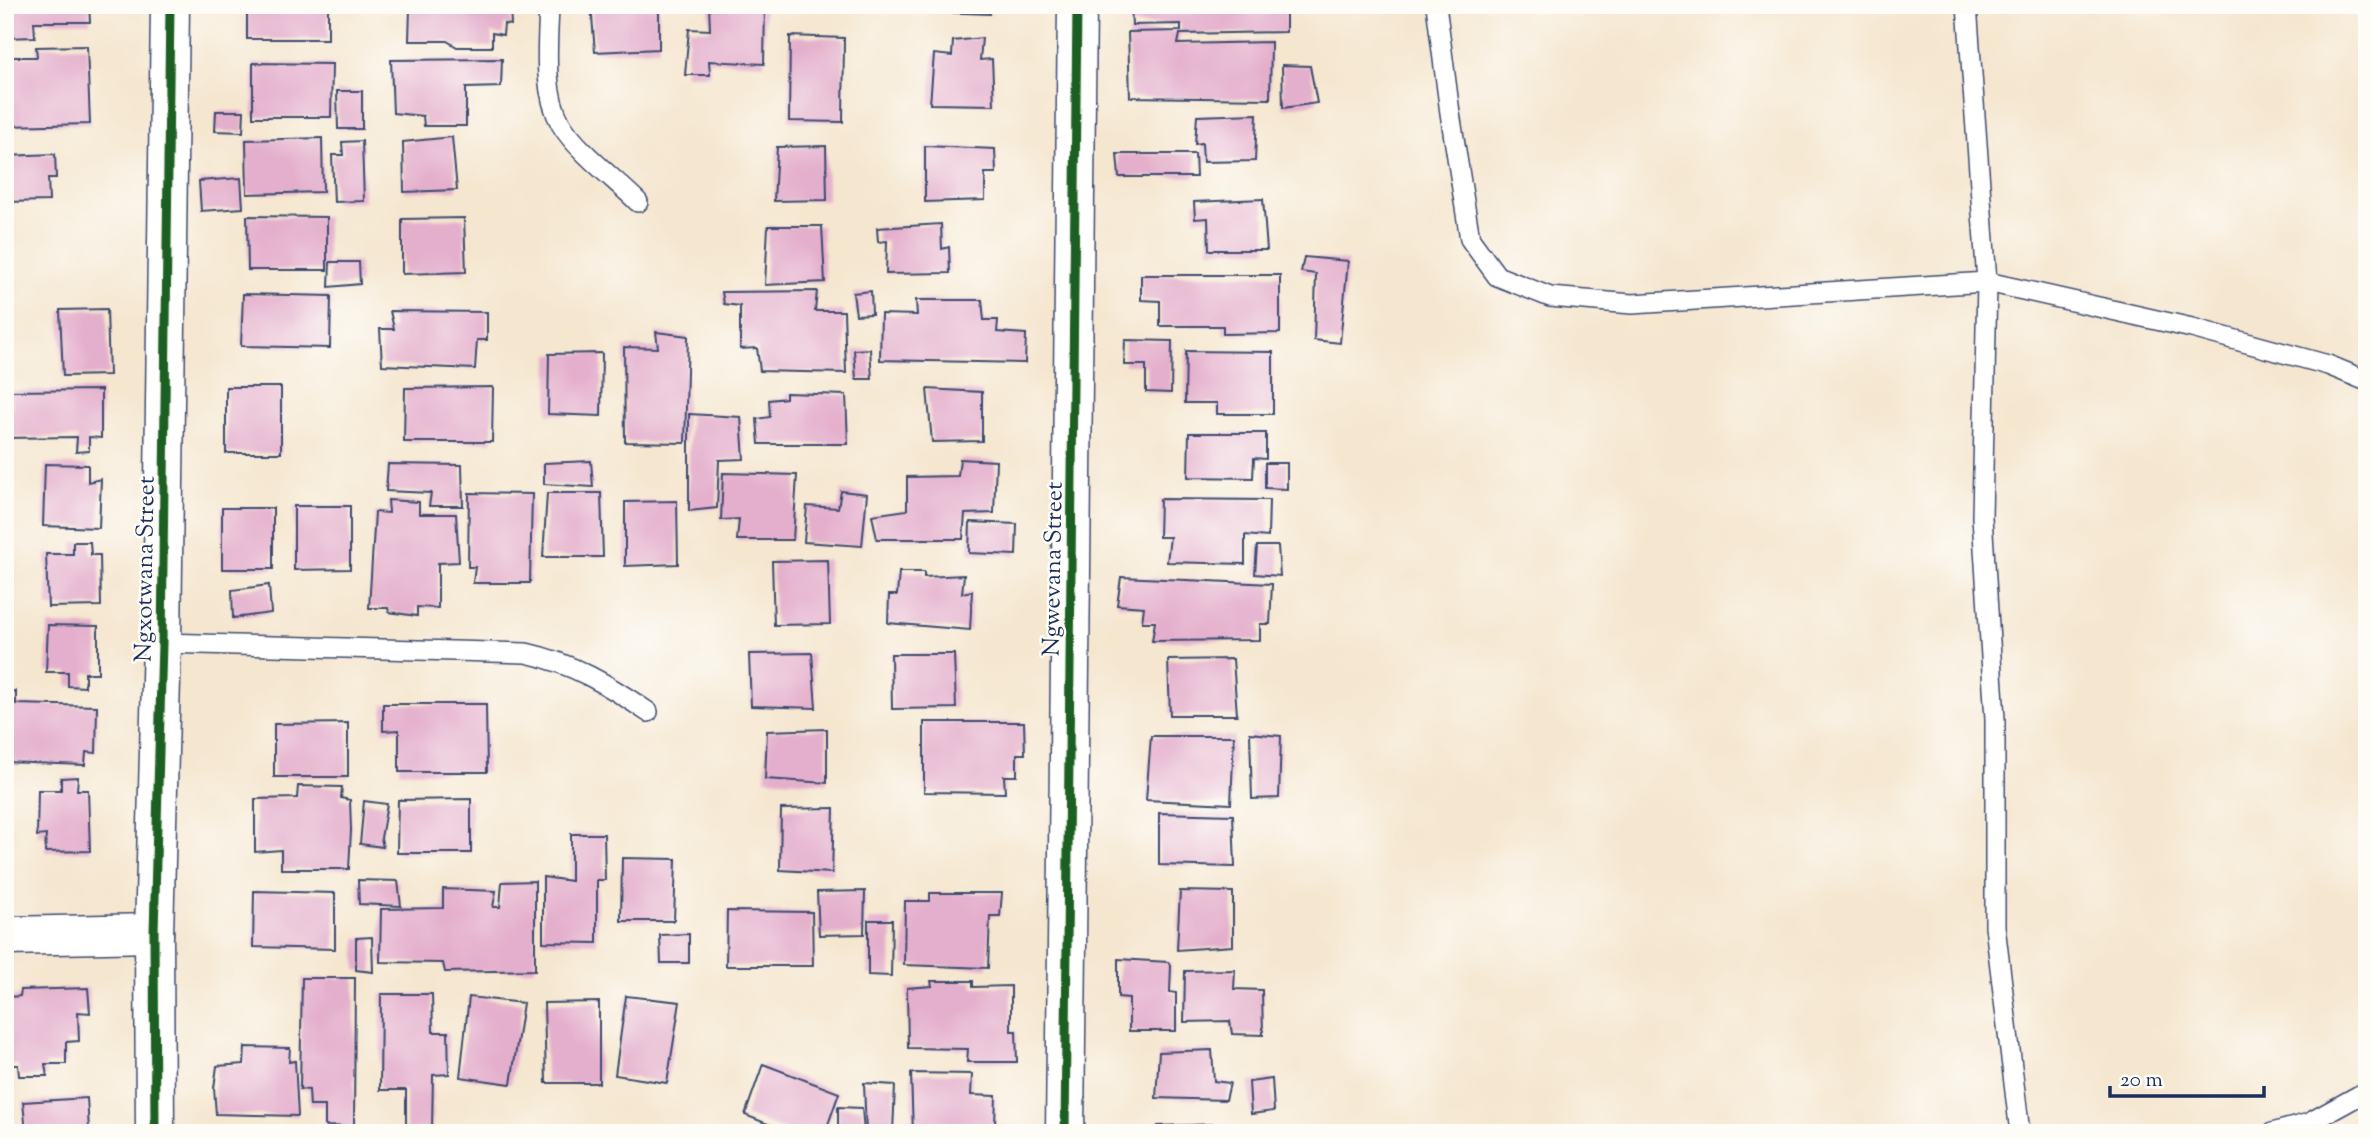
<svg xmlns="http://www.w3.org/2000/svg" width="2372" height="1138" font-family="'Sorts Mill Goudy',serif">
<rect width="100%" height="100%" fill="#fdfcf7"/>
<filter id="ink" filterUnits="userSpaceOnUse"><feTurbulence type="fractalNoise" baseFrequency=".0143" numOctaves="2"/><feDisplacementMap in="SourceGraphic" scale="14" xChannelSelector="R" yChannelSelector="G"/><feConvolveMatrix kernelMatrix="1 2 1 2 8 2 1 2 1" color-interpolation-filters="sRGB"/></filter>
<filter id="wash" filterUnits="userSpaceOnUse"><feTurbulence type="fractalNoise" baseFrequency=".00686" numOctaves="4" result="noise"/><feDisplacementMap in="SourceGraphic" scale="28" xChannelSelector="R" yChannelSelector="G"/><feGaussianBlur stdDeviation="1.57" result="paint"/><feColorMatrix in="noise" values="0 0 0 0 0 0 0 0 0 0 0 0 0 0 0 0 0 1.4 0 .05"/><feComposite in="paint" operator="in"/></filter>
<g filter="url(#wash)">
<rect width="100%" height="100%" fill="#f5e6cf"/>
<g id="blocks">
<g fill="#e4afcc">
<path d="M5,5H89L90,22H34L35,37L5,38Z"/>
<rect x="247" y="5" width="81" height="34"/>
<path d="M385,5H510L511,25L504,24L503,35L492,33V47H457L447,41H409L410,9L385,7Z"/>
<path d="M591,5H659V49L595,52Z"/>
<path d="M709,5H765L764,64L709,61L710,75H685L689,29L710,30Z"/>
<path d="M937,5H989L990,14L937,12Z"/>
<path d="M1131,5H1286V32L1180,34L1178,44L1271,42L1270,99L1130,97L1128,32L1181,31V24L1132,25Z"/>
<path d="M790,36L844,38L843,122L789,121Z"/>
<path d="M982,38L980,60L992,59L994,105L930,104L934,54L952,56L953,41Z"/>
<path d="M87,46L90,124L5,126V57H37L36,47Z"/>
<path d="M502,59L501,87L466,88V126H424L423,116L393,113L391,60Z"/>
<path d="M253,63L332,64L331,117H253Z"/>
<path d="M1282,65L1310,66L1317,103L1283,108Z"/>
<path d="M337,91H362V129H338Z"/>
<path d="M216,111H244L243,132L215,131Z"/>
<path d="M1257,114L1255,161L1203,162L1202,143L1195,144L1197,116Z"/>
<path d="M452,137L457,190L404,192L403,142Z"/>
<path d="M322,138L323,192L247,194L246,140Z"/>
<path d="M362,141L364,201L334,202L332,155H343L342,142Z"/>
<path d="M826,146L827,200L774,201L777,147Z"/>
<path d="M925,146L995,149L996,173H985V200L925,202Z"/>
<path d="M55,154L56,178H48L49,201L5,202V156Z"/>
<path d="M1117,154H1195L1196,177H1119Z"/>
<path d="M241,178L243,208L201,211L199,181Z"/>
<path d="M1263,199L1267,250H1209L1208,218L1195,219L1194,202Z"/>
<path d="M247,216L327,217V270H248Z"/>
<path d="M464,218L466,272L402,274V219Z"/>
<path d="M941,224L942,249L949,247L950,273L886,274L887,241L878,242L877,228Z"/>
<path d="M768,226H822L825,282L765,285Z"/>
<path d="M1304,257L1348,261L1340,343L1314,340L1316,274L1301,272Z"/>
<path d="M330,262H359L360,284L329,287Z"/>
<path d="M1141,275H1280V333L1223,334V326H1160V301L1141,300Z"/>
<path d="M817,291L815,311H844L846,373L760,371L757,348L740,349V306L724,304L722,292Z"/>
<path d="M871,291L872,314L856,315L853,293Z"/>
<path d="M243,294L331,296L330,348L241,346Z"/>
<path d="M916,300H982L984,320H998L997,332L1026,334L1025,363L880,360L881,314L917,315Z"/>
<path d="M107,309L109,375L63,376L60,310Z"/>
<path d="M390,311L487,312V340H477L475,369L382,365L380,329H394Z"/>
<path d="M656,332L688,336L685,443L625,442L624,347L658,348Z"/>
<path d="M1125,340L1172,341L1171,393L1146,392V365H1124Z"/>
<path d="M870,349L872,379H856L854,350Z"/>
<path d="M1186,351L1273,352V414H1217V403H1185Z"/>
<path d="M602,353L601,416L548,414L549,354Z"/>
<rect x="226" y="387" width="55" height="66"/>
<path d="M493,387L492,442H404L405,388Z"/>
<path d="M927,389L982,392V441L932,442Z"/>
<path d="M101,390V438L89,437V451L76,452L77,437L5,438V413H12L11,391Z"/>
<path d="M786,393L846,395L848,444H759L757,419L770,417L769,400L786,398Z"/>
<path d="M689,414L741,417L744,459L719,460L717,508L689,511Z"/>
<path d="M1189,433H1266V459L1254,458L1253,478L1188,477Z"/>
<path d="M960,459L996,461L994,513L965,514L963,539H877L872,515L907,510V477L958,476Z"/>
<path d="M591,461L593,487L544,484V463Z"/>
<path d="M1265,463H1287V489L1265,488Z"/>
<path d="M45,464L88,465V482L101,479L99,528L43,526Z"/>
<path d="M388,464L462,465L463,506H429L431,493L386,491Z"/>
<path d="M723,473L797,475L793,540H737L739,519L721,520Z"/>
<path d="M841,491L867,494L862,546L804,542L807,506L838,508Z"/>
<path d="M469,493L532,494L530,583H473L475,567H468Z"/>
<path d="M547,493H601L603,557H543Z"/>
<path d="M1160,499L1269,500L1268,537L1245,535V564L1167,562L1170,537H1159Z"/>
<path d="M388,500L419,502V514H456L459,562L438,563V608L417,607V616L389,612L388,608H369L375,512L389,513Z"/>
<path d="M677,501L678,564L625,566V502Z"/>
<path d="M294,506H350V569L294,570Z"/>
<rect x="222" y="508" width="51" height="61"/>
<path d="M970,522L1017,524L1016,555L969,553Z"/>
<path d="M73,542H90L91,555H100L101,606L48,607L46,554H73Z"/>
<path d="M1257,546H1278L1280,576L1255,574Z"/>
<path d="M828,560L830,624L774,625L772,561Z"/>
<path d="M899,572H924V577L964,575L962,593L972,591L970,630L888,623L889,595H897Z"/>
<path d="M1121,577L1272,584L1270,624H1260V640L1152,641L1155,622H1142L1144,607L1117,605Z"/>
<path d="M269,585L271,613L233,618L232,590Z"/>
<path d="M48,625L98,626V673H85V687L68,686V672H46Z"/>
<path d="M812,653L816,708L751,706L749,654Z"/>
<path d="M891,654H954L956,708L892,709Z"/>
<path d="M1233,659L1237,715H1170L1168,660Z"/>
<path d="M16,691V704L97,706L96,753L86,752L85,765L5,762V692Z"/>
<path d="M383,704H486L487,772H399V730L383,731Z"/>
<path d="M924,722H1024L1025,754H1017V776H1004L1005,793L924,792Z"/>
<path d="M348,723V777H274V724Z"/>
<path d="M827,729V783L765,779L767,731Z"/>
<path d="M1250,733L1281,736L1279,798L1252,799Z"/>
<path d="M1151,736H1234L1231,804L1146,800Z"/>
<path d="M78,777L77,790H88L90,851L45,852L46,835L37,836L38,790H61V778Z"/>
<path d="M298,786L342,787L341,798L350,800L351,830L349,869H281V850L255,852V799L297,798Z"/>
<path d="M471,799V853H397L398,800Z"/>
<path d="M364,801L387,804L381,838L383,847L360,844Z"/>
<path d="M834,808L832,873L780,870L781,809Z"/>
<path d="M1159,813L1233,815L1235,867L1159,865Z"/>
<path d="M571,834H604L605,880H597V943L543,942V877L571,881Z"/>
<path d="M622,858L676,859L674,921H621Z"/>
<path d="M358,880L398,881L401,906L359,904Z"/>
<path d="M535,881V970L445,972L443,963L380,962L381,909L443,908V889L496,891L493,907H500L502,882Z"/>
<path d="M254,891L335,893V949L253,947Z"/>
<path d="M865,891L864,934L819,935L817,892Z"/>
<path d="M1180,891L1233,892V946L1177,950Z"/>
<path d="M930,893H1002L1000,916H990L988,968L904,965L905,901H930Z"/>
<path d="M727,911L812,912L813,966H726Z"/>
<path d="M868,920H892L891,976L868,975Z"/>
<path d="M689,934V963H661L660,935Z"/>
<path d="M372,937L373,972L356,970V938Z"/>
<path d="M1118,959L1168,962L1171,965L1170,992L1176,993V1031H1129V998L1118,997Z"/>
<path d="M1235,970L1234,989L1262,990L1263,1035L1232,1034L1230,1021L1184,1022L1185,971Z"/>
<path d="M302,978H355L354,1127L325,1126V1106H310L309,1090L300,1089Z"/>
<path d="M931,981H973V987L1011,986V1031H1016L1017,1062H967L968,1049L908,1048L907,988L932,986Z"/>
<path d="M88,988L90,1013L78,1012L79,1041L66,1042V1064H45L47,1076H19L18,1065H9V997L20,996L21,990Z"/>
<path d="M381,994H432L433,1032H448L449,1074L433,1075L432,1129L406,1130V1090H380Z"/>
<path d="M626,996L680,1002L667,1083L615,1075Z"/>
<path d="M469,997L523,1003L511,1084L460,1077Z"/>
<path d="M599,1002V1083H546L544,1003Z"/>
<path d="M245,1047L290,1048L289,1062L295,1061L298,1116L216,1114L214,1088L217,1066L244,1064Z"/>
<path d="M1212,1050L1214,1081L1230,1083L1226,1100L1156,1098L1159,1052Z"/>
<path d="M763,1064L839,1093L825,1133H791L745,1115Z"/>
<path d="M911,1073L972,1074L971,1095L996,1096L995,1124L1011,1127V1133H913Z"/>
<path d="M1272,1079L1274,1111L1251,1114L1249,1082Z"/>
<path d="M864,1083L895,1085L893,1133H866Z"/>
<path d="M87,1098L89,1130L26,1132L23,1102Z"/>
<path d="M838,1107L862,1108L864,1133H838Z"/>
<path d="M1222,1124L1221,1133H1158V1126Z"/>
</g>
</g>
</g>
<g filter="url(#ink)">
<use href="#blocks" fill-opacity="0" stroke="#3c4a6f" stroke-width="2"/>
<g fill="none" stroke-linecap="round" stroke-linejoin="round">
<g stroke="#3c4a6f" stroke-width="22">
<g id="lane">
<path d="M549,5C548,43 542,90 561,124C576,150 616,180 638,202"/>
<path d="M1436,5L1450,113L1470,239L1497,276L1550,297L1632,304L1987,282L2192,328L2328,365L2367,381"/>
<path d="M1967,5L1987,282L1982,517L1995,719V926L2020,1133"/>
<path d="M162,643L526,653C572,663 609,685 648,712"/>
<path d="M2272,1133L2309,1123L2367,1091"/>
</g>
</g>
<g stroke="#3c4a6f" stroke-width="41">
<g id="street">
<path d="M5,936L154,933"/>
<path d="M155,1133L154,933L162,643L170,5"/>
<path d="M1065,1133L1077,5"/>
</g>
</g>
<use href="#lane" stroke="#fff" stroke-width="19"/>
<use href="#street" stroke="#fff" stroke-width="38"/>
<g stroke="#fdfcf7" stroke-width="13">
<g id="cycleway">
<path d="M155,1133L154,933L162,643L170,5"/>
<path d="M1065,1133L1077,5"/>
</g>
</g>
<use href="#cycleway" stroke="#1b5e20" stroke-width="9"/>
</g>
</g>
<g text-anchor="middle" stroke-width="5" stroke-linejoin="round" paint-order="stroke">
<g font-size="24" fill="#1b2f5e" stroke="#fdfcf7">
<text transform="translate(144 569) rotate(-89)" y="8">Ngxotwana Street</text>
<text transform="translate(1052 569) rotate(-89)" y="8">Ngwevana Street</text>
</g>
</g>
<rect width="2372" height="1138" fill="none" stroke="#fdfcf7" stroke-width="28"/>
<path d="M2110 1086v10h154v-10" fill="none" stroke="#1b2f5e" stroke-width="3.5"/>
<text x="2120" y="1086" font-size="21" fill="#1b2f5e" stroke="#fdfcf7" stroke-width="5" paint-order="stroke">20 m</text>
</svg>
